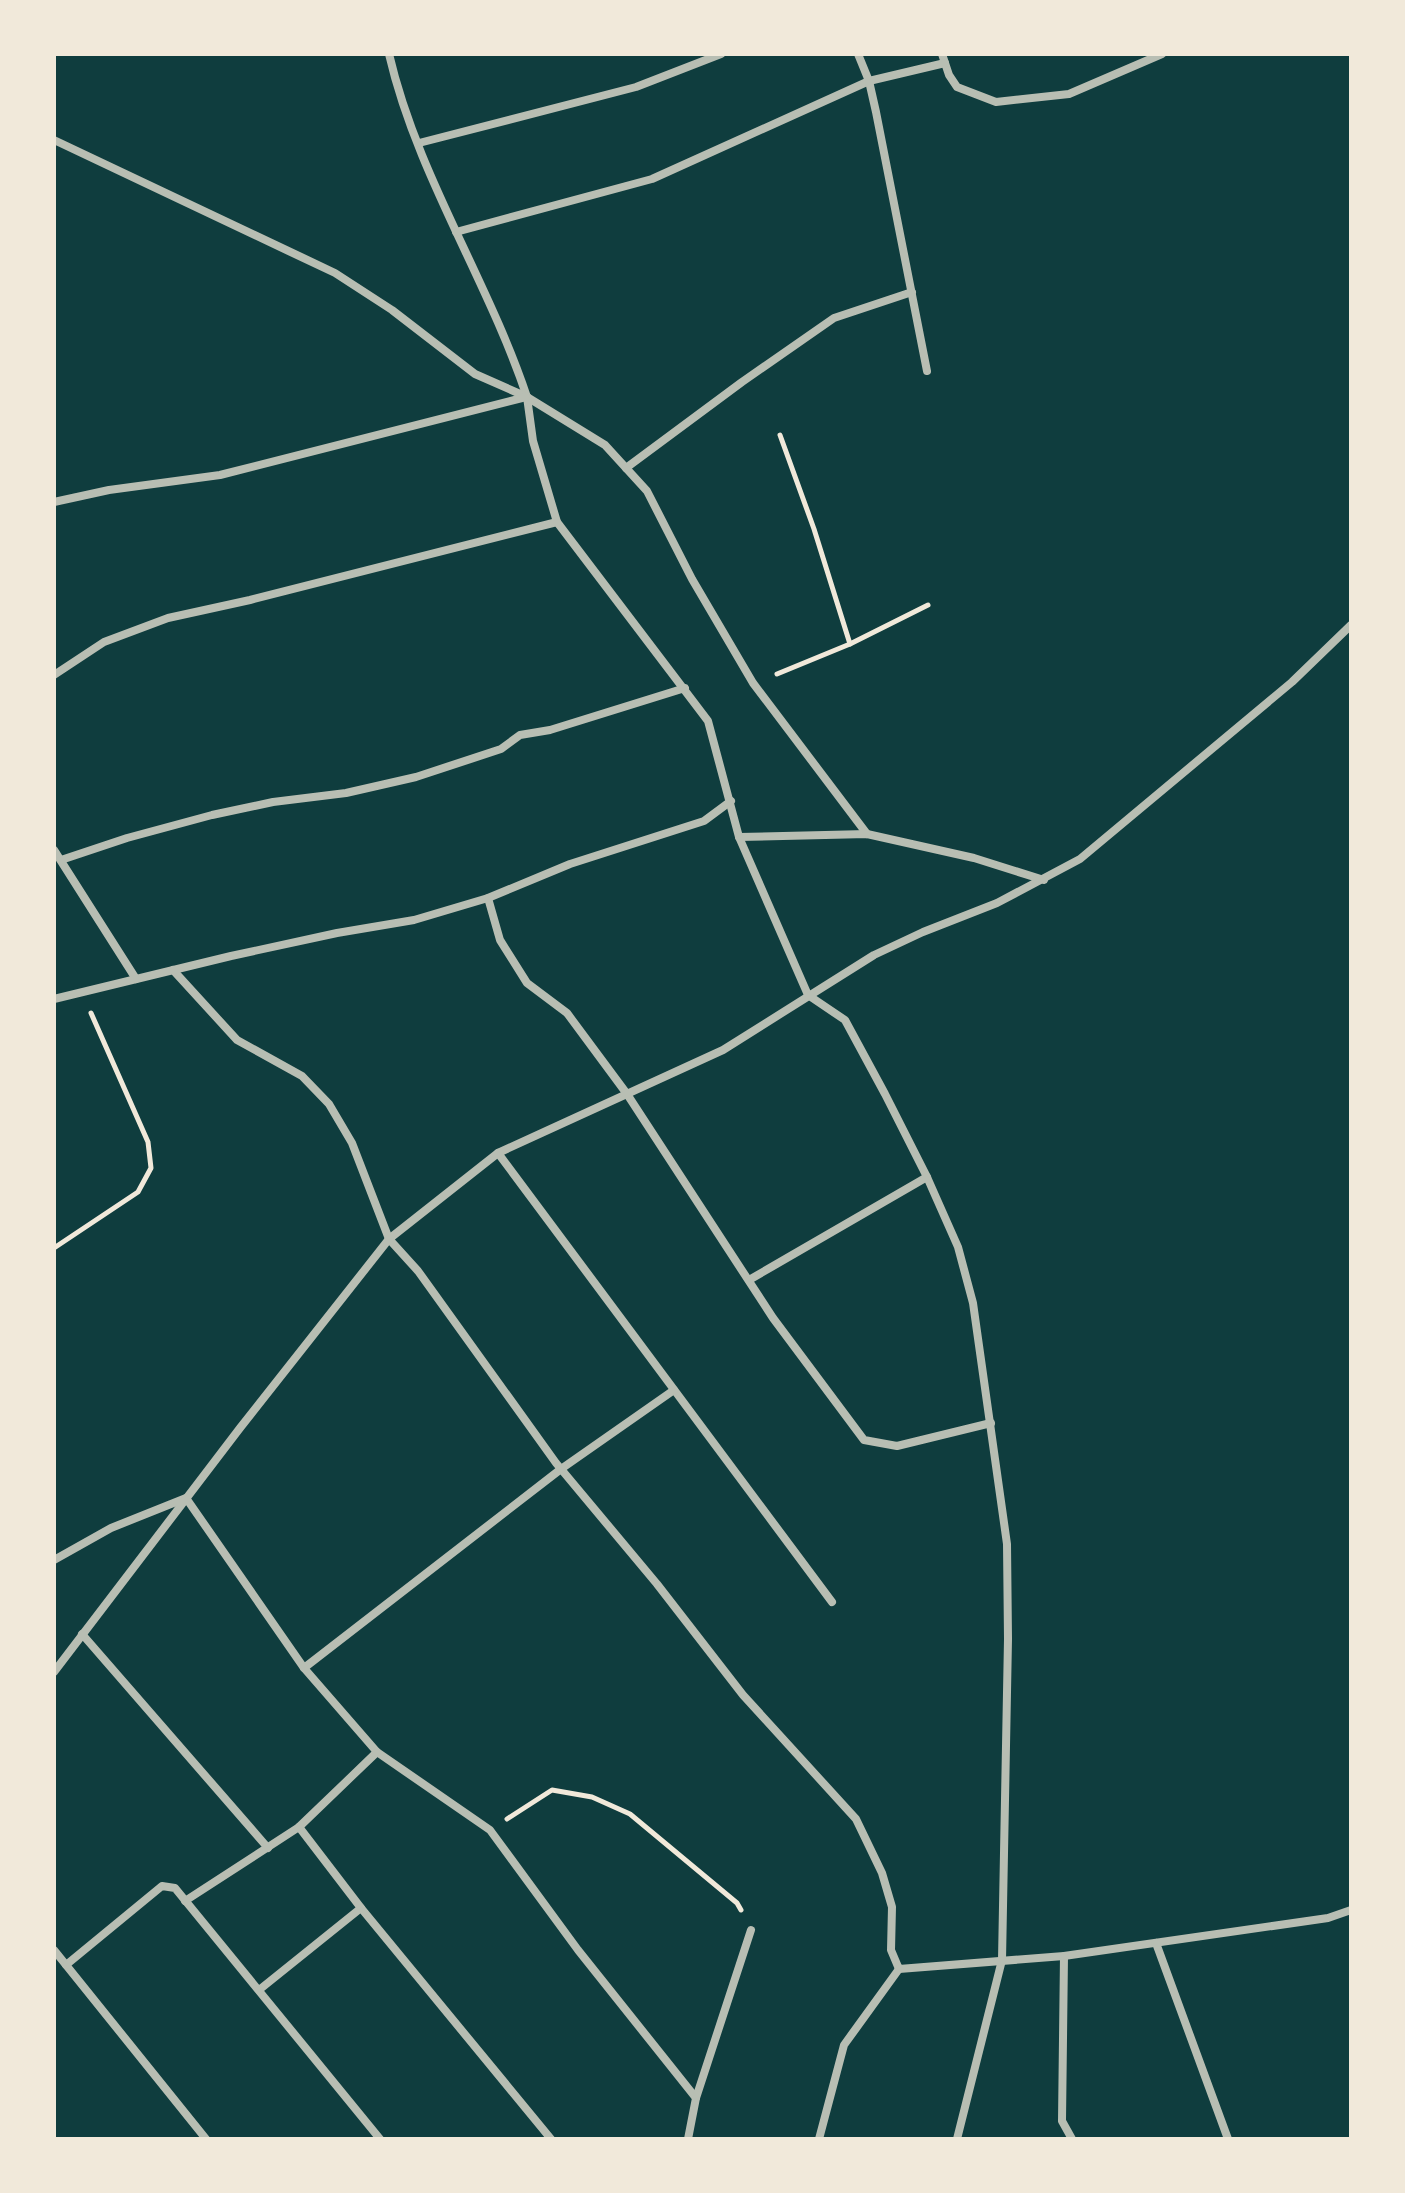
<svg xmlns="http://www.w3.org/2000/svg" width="1405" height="2193" font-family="'Work Sans',sans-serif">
<rect width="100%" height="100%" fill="#0f3d3e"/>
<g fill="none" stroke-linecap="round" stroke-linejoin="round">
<g stroke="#f1e9da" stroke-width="5">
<path d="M780,435L814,529L850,644"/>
<path d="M777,674L850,644L928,605"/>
<path d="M54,1248L138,1192L151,1168L148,1142L91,1013"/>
<path d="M507,1819L552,1790L592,1797L630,1814L737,1903L741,1910"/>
</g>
<g stroke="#b8beb3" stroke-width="8">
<path d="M389,54C417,175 488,280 527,397L605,445L647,491L692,579L753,683L867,834"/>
<path d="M858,54L869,81L876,112L927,371"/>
<path d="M942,54L949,75L957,87L996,102L1069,94L1162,54"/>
<path d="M54,140L335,273L392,310L475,374L527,397"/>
<path d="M419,143L636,87L721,54"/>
<path d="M456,232L652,179L869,81L945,63"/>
<path d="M527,397L533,441L557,522L708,721L739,837L808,995L845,1020L885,1094L927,1177L958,1247L973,1303L1007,1544L1008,1639L1002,1960L957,2139"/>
<path d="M626,468L742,382L834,318L912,292"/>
<path d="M54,502L109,490L220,475L526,397"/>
<path d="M54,675L104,642L168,618L250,600L557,522"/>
<path d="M739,837L867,834L974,858L1044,880"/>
<path d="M54,850L136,979"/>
<path d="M61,860L127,838L212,815L273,802L346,793L416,777L501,749L520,735L550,730L685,688"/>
<path d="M488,898L500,940L527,983L567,1013L627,1094L773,1318L864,1440L897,1446L991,1423"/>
<path d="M173,970L237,1040L302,1076L329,1104L352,1143L389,1239L418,1271L556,1463L657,1584L743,1695L856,1819L882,1873L892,1907L891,1950L899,1969L1064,1956L1328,1918L1351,1910"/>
<path d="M54,999L231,956L337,933L414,920L488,898L570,864L704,821L731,801"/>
<path d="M498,1153L832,1602"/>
<path d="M749,1280L927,1177"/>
<path d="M54,1560L111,1528L186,1498L304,1668L377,1752L490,1830L578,1950L696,2098L688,2139"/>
<path d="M82,1634L268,1848"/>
<path d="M304,1668L561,1469L674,1390"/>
<path d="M54,1672L240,1428L389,1239L498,1153L723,1050L874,955L923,932L997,903L1080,859L1292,682L1351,625"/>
<path d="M299,1827L361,1908L551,2139"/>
<path d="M185,1901L299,1827L377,1752"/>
<path d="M1156,1943L1228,2139"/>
<path d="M54,1950L206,2139"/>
<path d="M1064,1956L1062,2121L1072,2139"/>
<path d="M66,1965L162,1886L175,1888L380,2139"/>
<path d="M259,1990L361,1908"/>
<path d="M696,2098L751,1930"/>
<path d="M819,2139L844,2045L899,1969"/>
</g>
</g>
<rect width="1405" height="2193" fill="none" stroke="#f1e9da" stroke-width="112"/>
</svg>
